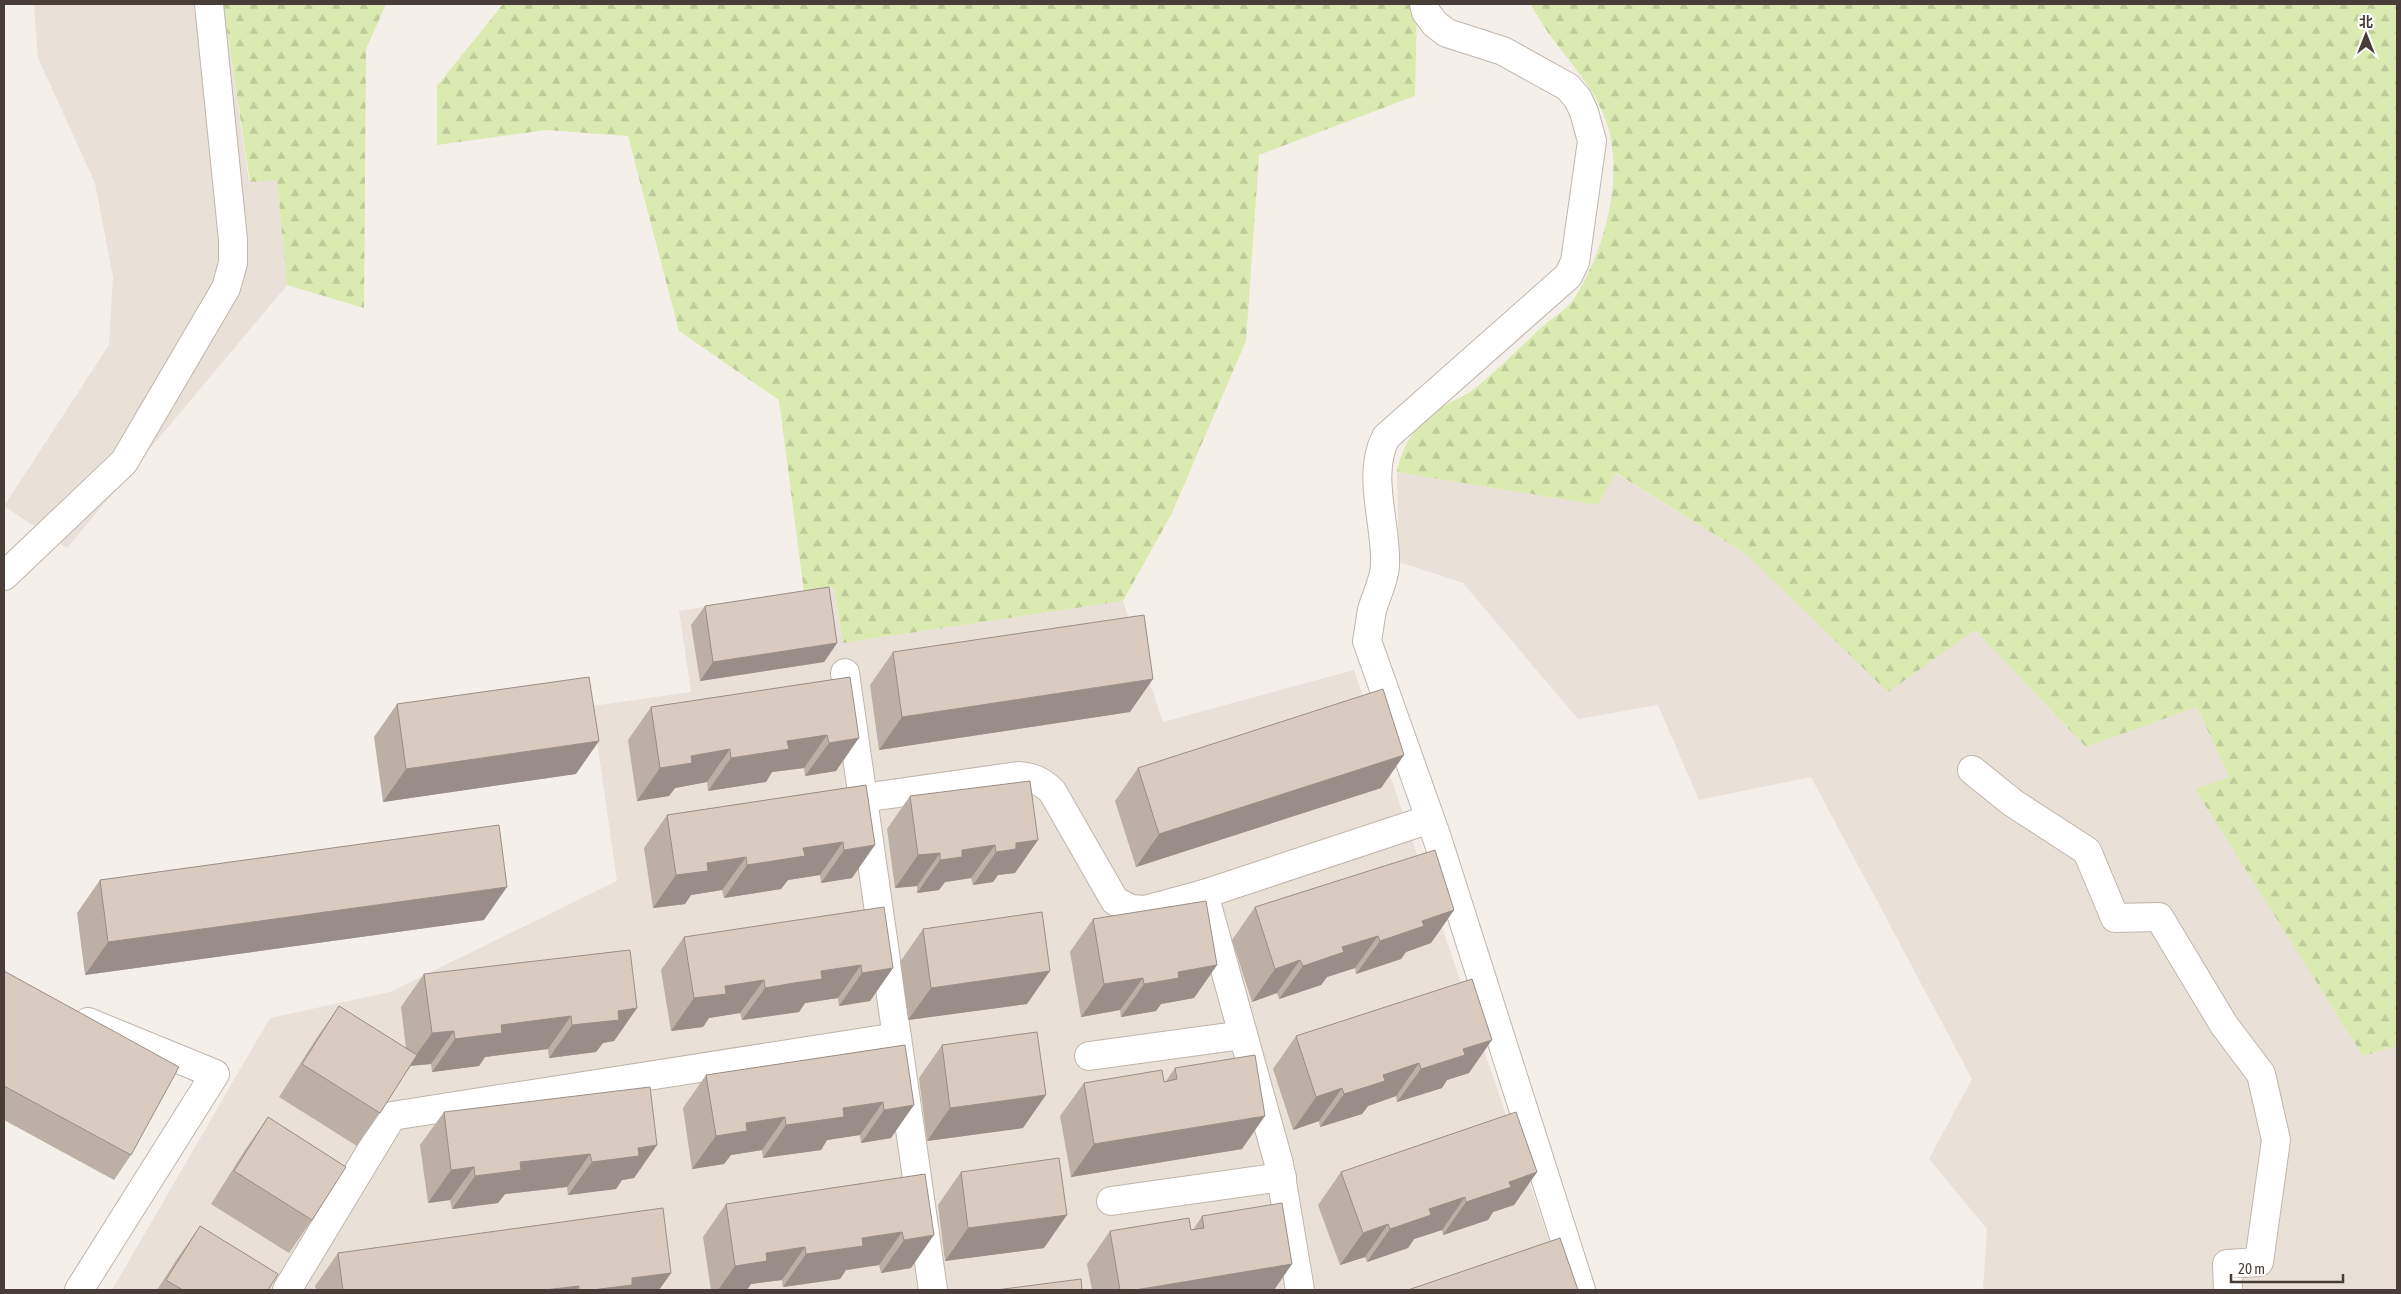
<svg xmlns="http://www.w3.org/2000/svg" width="2401" height="1294" font-family="'Asap Condensed','Noto Sans SC',sans-serif">
<defs>
<pattern id="forest-firs" width="22" height="20" patternUnits="userSpaceOnUse" patternTransform="scale(1.25)"><rect width="22" height="20" fill="#dbeab1"/><path d="M5 1l3.5 6h-7zM16 11l3.5 6h-7z" fill="#bdca99"/></pattern>
</defs>
<rect width="100%" height="100%" fill="#f5efe9"/>
<g fill="#e9e0d7">
<path d="M34,4H223L249,182L277,180L287,285L67,548L4,506L109,345L113,277L95,183L38,58Z"/>
<path d="M1397,472L1598,505L1615,473L1746,554L1888,691L1975,630L2086,747L2197,707L2229,777L2196,789L2363,1056L2397,1046V1290H1983L1987,1229L1929,1159L1972,1079L1811,777L1699,800L1658,705L1578,719L1463,583L1399,562Z"/>
<path d="M834,587L843,643L1123,601L1163,722L1354,670L1566,1290H112L270,1018L390,992L617,881L592,706L691,692L679,611Z"/>
</g>
<g fill="url(#forest-firs)">
<path d="M223,4H386L366,49L364,308L287,285L277,180L250,182Z"/>
<path d="M503,4H1417L1415,96L1259,155L1246,341L1171,515L1123,601L843,643L834,587L804,592L779,400L679,331L628,136L546,130L437,145V86Z"/>
<path d="M1531,4H2397V1046L2363,1056L2195,789L2229,777L2197,707L2086,747L1975,630L1888,692L1746,554L1616,473L1598,505L1397,472C1402,447 1415,425 1437,410C1447,403 1459,399 1470,392C1496,372 1519,348 1543,326C1553,318 1567,309 1574,299C1605,250 1626,174 1605,118C1590,77 1550,44 1531,4Z"/>
</g>
<g fill="none" stroke-linecap="round" stroke-linejoin="round">
<g stroke="#c0b5ab" stroke-width="30">
<g id="minor">
<path d="M1424,4L1426,12L1435,24L1447,33L1503,51L1568,87L1578,99L1584,112L1592,141L1575,262L1568,276L1386,437C1366,476 1387,523 1385,566C1384,581 1376,596 1372,610C1370,620 1369,631 1367,641L1437,838L1581,1290"/>
<path d="M4,576L124,462L226,288L233,263V240L209,4"/>
<path d="M845,673L933,1290"/>
<path d="M1972,770L2013,803L2087,851L2115,918L2159,917L2224,1025L2261,1074L2276,1140L2259,1262L2227,1264L2228,1290"/>
<path d="M863,798L1018,776C1033,777 1041,781 1052,791L1115,901L1131,909L1145,910L1204,894L1430,819"/>
<path d="M1204,894L1279,1164L1300,1290"/>
<path d="M1089,1056L1243,1035"/>
<path d="M1111,1201L1282,1177"/>
<path d="M79,1290L215,1074L88,1022"/>
<path d="M287,1290L392,1116L897,1037"/>
</g>
</g>
<use href="#minor" stroke="#fff" stroke-width="28"/>
</g>
<g fill="#bbafa6">
<path d="M705,606L837,643L824,662L700,681L691,625Z"/>
<path d="M893,652L1130,712L879,750L870,685Z"/>
<path d="M850,677L836,771L805,776L804,768L772,772L766,782L708,791L707,782L675,788L669,796L637,801L628,740L651,707Z"/>
<path d="M397,704L576,774L383,802L374,737Z"/>
<path d="M1404,755L1381,788L1136,867L1115,801L1138,768Z"/>
<path d="M866,785L852,878L821,883L820,875L788,880L781,889L724,898L722,890L691,895L685,904L653,908L644,848L667,815Z"/>
<path d="M910,796L1038,840L1015,873L998,875L993,882L973,885L971,878L945,882L939,890L917,893V886L895,888L887,829Z"/>
<path d="M100,880L484,920L85,975L77,913Z"/>
<path d="M1255,907L1454,910L1431,943L1406,952L1401,959L1356,974L1355,968L1327,977L1321,985L1279,999L1277,993L1252,1002L1232,940Z"/>
<path d="M1093,919L1217,965L1194,998L1161,1004L1156,1011L1121,1017L1120,1010L1081,1017L1070,952Z"/>
<path d="M923,929L1027,1004L908,1020L900,962Z"/>
<path d="M684,937L893,968L870,1001L839,1006L838,998L805,1003L799,1012L742,1020L740,1013L709,1018L703,1027L671,1031L661,970Z"/>
<path d="M4,971L131,1155L114,1180L4,1120Z"/>
<path d="M424,974L637,1008L614,1041L603,1043L596,1052L549,1058L548,1049L485,1057L479,1066L432,1072L431,1064L410,1066L380,1113L357,1146L279,1097L316,1039L339,1006L406,1048L401,1007Z"/>
<path d="M1296,1036L1469,1073L1447,1080L1442,1088L1397,1102L1396,1096L1368,1106L1362,1114L1320,1127L1319,1121L1293,1130L1273,1069Z"/>
<path d="M905,1045L891,1138L861,1143L860,1135L827,1140L821,1150L763,1158L762,1150L731,1155L724,1164L692,1169L683,1108L706,1075Z"/>
<path d="M942,1045L1023,1128L927,1141L919,1078Z"/>
<path d="M1175,1068L1242,1149L1071,1177L1060,1116L1084,1083L1164,1082L1166,1081Z"/>
<path d="M444,1112L657,1145L634,1178L622,1180L616,1189L568,1195L567,1187L505,1194L498,1203L452,1209L450,1200L428,1203L420,1145Z"/>
<path d="M268,1117L312,1220L289,1253L211,1204L245,1150Z"/>
<path d="M961,1172L1044,1248L945,1261L938,1205Z"/>
<path d="M1341,1172H1537L1514,1205L1493,1212L1488,1220L1443,1235L1442,1230L1414,1239L1408,1248L1367,1262L1365,1257L1340,1265L1318,1205Z"/>
<path d="M925,1174L911,1268L881,1273L879,1265L846,1270L840,1279L783,1287L782,1280L751,1284L747,1290H711L703,1237L726,1204Z"/>
<path d="M1202,1216L1292,1264L1274,1290H1092L1087,1264L1110,1231L1193,1230Z"/>
<path d="M200,1226L268,1290H157L177,1259Z"/>
<path d="M338,1253L671,1273L659,1290H316L315,1286Z"/>
</g>
<g fill="#998e87">
<path d="M837,643L824,662L700,681L713,662Z"/>
<path d="M1153,679L1130,712L879,750L902,717Z"/>
<path d="M827,735L804,768L772,772L766,782L708,791L731,758L787,741Z"/>
<path d="M859,738L836,771L805,776L829,743Z"/>
<path d="M599,741L576,774L383,802L406,769Z"/>
<path d="M730,749L707,782L675,788L669,796L637,801L660,768L691,756Z"/>
<path d="M1404,755L1381,788L1136,867L1159,834Z"/>
<path d="M1038,840L1015,873L998,875L993,882L973,885L996,852L1016,843Z"/>
<path d="M843,842L820,875L788,880L781,889L724,898L747,865L803,848Z"/>
<path d="M875,845L852,878L821,883L844,850Z"/>
<path d="M995,845L971,878L945,882L939,890L917,893L940,860L962,850Z"/>
<path d="M940,853L917,886L895,888L918,855Z"/>
<path d="M746,857L722,890L691,895L685,904L653,908L676,875L707,863Z"/>
<path d="M507,887L484,920L85,975L108,942Z"/>
<path d="M1454,910L1431,943L1406,952L1401,959L1356,974L1380,941L1422,921Z"/>
<path d="M1378,936L1355,968L1327,977L1321,985L1279,999L1303,966L1342,947Z"/>
<path d="M1300,960L1277,993L1252,1002L1275,969Z"/>
<path d="M861,965L838,998L805,1003L799,1012L742,1020L765,988L821,971Z"/>
<path d="M1217,965L1194,998L1161,1004L1156,1011L1121,1017L1144,984L1178,972Z"/>
<path d="M893,968L870,1001L839,1006L862,973Z"/>
<path d="M1050,971L1027,1004L908,1020L931,988Z"/>
<path d="M1143,978L1120,1010L1081,1017L1104,984Z"/>
<path d="M764,980L740,1013L709,1018L703,1027L671,1031L694,998L725,986Z"/>
<path d="M637,1008L614,1041L603,1043L596,1052L549,1058L572,1025L618,1011Z"/>
<path d="M571,1016L548,1049L485,1057L479,1066L432,1072L455,1039L501,1025Z"/>
<path d="M454,1031L431,1064L408,1066L432,1033Z"/>
<path d="M1492,1040L1469,1073L1447,1080L1442,1088L1397,1102L1421,1069L1463,1049Z"/>
<path d="M1419,1063L1396,1096L1368,1106L1362,1114L1320,1127L1344,1094L1383,1075Z"/>
<path d="M1342,1088L1319,1121L1293,1130L1316,1097Z"/>
<path d="M1046,1095L1023,1128L927,1141L950,1108Z"/>
<path d="M883,1102L860,1135L827,1140L821,1150L763,1158L786,1125L843,1108Z"/>
<path d="M914,1105L891,1138L861,1143L884,1110Z"/>
<path d="M1265,1116L1242,1149L1071,1177L1094,1144Z"/>
<path d="M785,1117L762,1150L731,1155L724,1164L692,1169L716,1136L746,1123Z"/>
<path d="M657,1145L634,1178L622,1180L616,1189L568,1195L592,1162L638,1148Z"/>
<path d="M590,1154L567,1187L505,1194L498,1203L452,1209L475,1176L520,1162Z"/>
<path d="M474,1167L450,1200L428,1203L451,1170Z"/>
<path d="M1537,1172L1514,1205L1493,1212L1488,1220L1443,1235L1466,1202L1509,1182Z"/>
<path d="M1465,1197L1442,1230L1414,1239L1408,1248L1367,1262L1390,1229L1429,1209Z"/>
<path d="M1067,1215L1044,1248L945,1261L968,1228Z"/>
<path d="M1388,1224L1365,1257L1340,1265L1363,1233Z"/>
<path d="M902,1232L879,1265L846,1270L840,1279L783,1287L806,1254L862,1238Z"/>
<path d="M934,1235L911,1268L881,1273L904,1240Z"/>
<path d="M805,1247L782,1280L751,1284L747,1290H718L735,1266L766,1253Z"/>
<path d="M1292,1264L1274,1290H1135Z"/>
<path d="M671,1273L659,1290H592L632,1278Z"/>
<path d="M579,1286L576,1290H544Z"/>
</g>
<g fill="#dacbc1" stroke="#998e87">
<path d="M829,587L837,643L713,662L705,606Z"/>
<path d="M1144,615L1153,679L902,717L893,652Z"/>
<path d="M589,677L599,741L406,769L397,704Z"/>
<path d="M850,677L859,738L829,743L827,735L787,741L789,749L731,758L730,749L691,756L692,763L660,768L651,707Z"/>
<path d="M1383,689L1404,755L1159,834L1138,768Z"/>
<path d="M1030,781L1038,840L1016,843V849L996,852L995,845L962,850V857L940,860V853L918,855L910,796Z"/>
<path d="M866,785L875,845L844,850L843,842L803,848L805,856L747,865L746,857L707,863L708,871L676,875L667,815Z"/>
<path d="M499,825L507,887L108,942L100,880Z"/>
<path d="M1435,850L1454,910L1422,921L1424,926L1380,941L1378,936L1342,947L1344,952L1303,966L1300,960L1275,969L1255,907Z"/>
<path d="M1206,901L1217,965L1178,972L1179,978L1144,984L1143,978L1104,984L1093,919Z"/>
<path d="M884,907L893,968L862,973L861,965L821,971L822,979L794,983L765,988L764,980L725,986L726,994L694,998L684,937Z"/>
<path d="M1042,912L1050,971L931,988L923,929Z"/>
<path d="M630,950L637,1008L618,1011L619,1020L572,1025L571,1016L501,1025L502,1033L455,1039L454,1031L432,1033L424,974Z"/>
<path d="M4,971L179,1067L131,1155L4,1086Z"/>
<path d="M1472,979L1492,1040L1463,1049L1465,1055L1421,1069L1419,1063L1383,1075L1385,1081L1344,1094L1342,1088L1316,1097L1296,1036Z"/>
<path d="M339,1006L417,1055L380,1113L302,1064Z"/>
<path d="M1037,1032L1046,1095L950,1108L942,1045Z"/>
<path d="M905,1045L914,1105L884,1110L883,1102L843,1108L844,1117L786,1125L785,1117L746,1123L747,1131L716,1136L706,1075Z"/>
<path d="M1255,1055L1265,1116L1094,1144L1084,1083L1162,1070L1164,1082L1177,1079L1175,1068Z"/>
<path d="M650,1087L657,1145L638,1148L639,1156L592,1162L590,1154L520,1162L521,1170L475,1176L474,1167L451,1170L444,1112Z"/>
<path d="M1516,1112L1537,1172L1509,1182L1511,1187L1466,1202L1465,1197L1429,1209L1431,1215L1390,1229L1388,1224L1363,1233L1341,1172Z"/>
<path d="M268,1117L346,1167L312,1220L234,1171Z"/>
<path d="M1059,1158L1067,1215L968,1228L961,1172Z"/>
<path d="M925,1174L934,1235L904,1240L902,1232L862,1238L863,1246L806,1254L805,1247L766,1253L767,1261L735,1266L726,1204Z"/>
<path d="M1282,1203L1292,1264L1135,1290H1120L1110,1231L1189,1218L1191,1230L1204,1228L1202,1216Z"/>
<path d="M663,1208L671,1273L632,1278V1285L592,1290H579V1286L544,1290H343L338,1253Z"/>
<path d="M200,1226L278,1274L268,1290H183L166,1280Z"/>
<path d="M1560,1238L1578,1290H1408Z"/>
<path d="M1081,1279L1082,1290H996Z"/>
</g>
<rect width="2401" height="1294" fill="none" stroke="#483e37" stroke-width="10"/>
<g transform="translate(2366 35)" stroke="#ffffff" stroke-width="4" paint-order="stroke">
<path d="M0-4L9 19L0 12L-9 19Z" fill="#483e37"/>
<text y="-8" font-size="14" font-weight="bold" text-anchor="middle" fill="#483e37">北</text>
</g>
<path d="M2231 1274v8h112v-8" fill="none" stroke="#483e37" stroke-width="2.5"/>
<text x="2238" y="1274" font-size="15" fill="#483e37" stroke="#ffffff" stroke-width="4" paint-order="stroke">20 m</text>
</svg>
